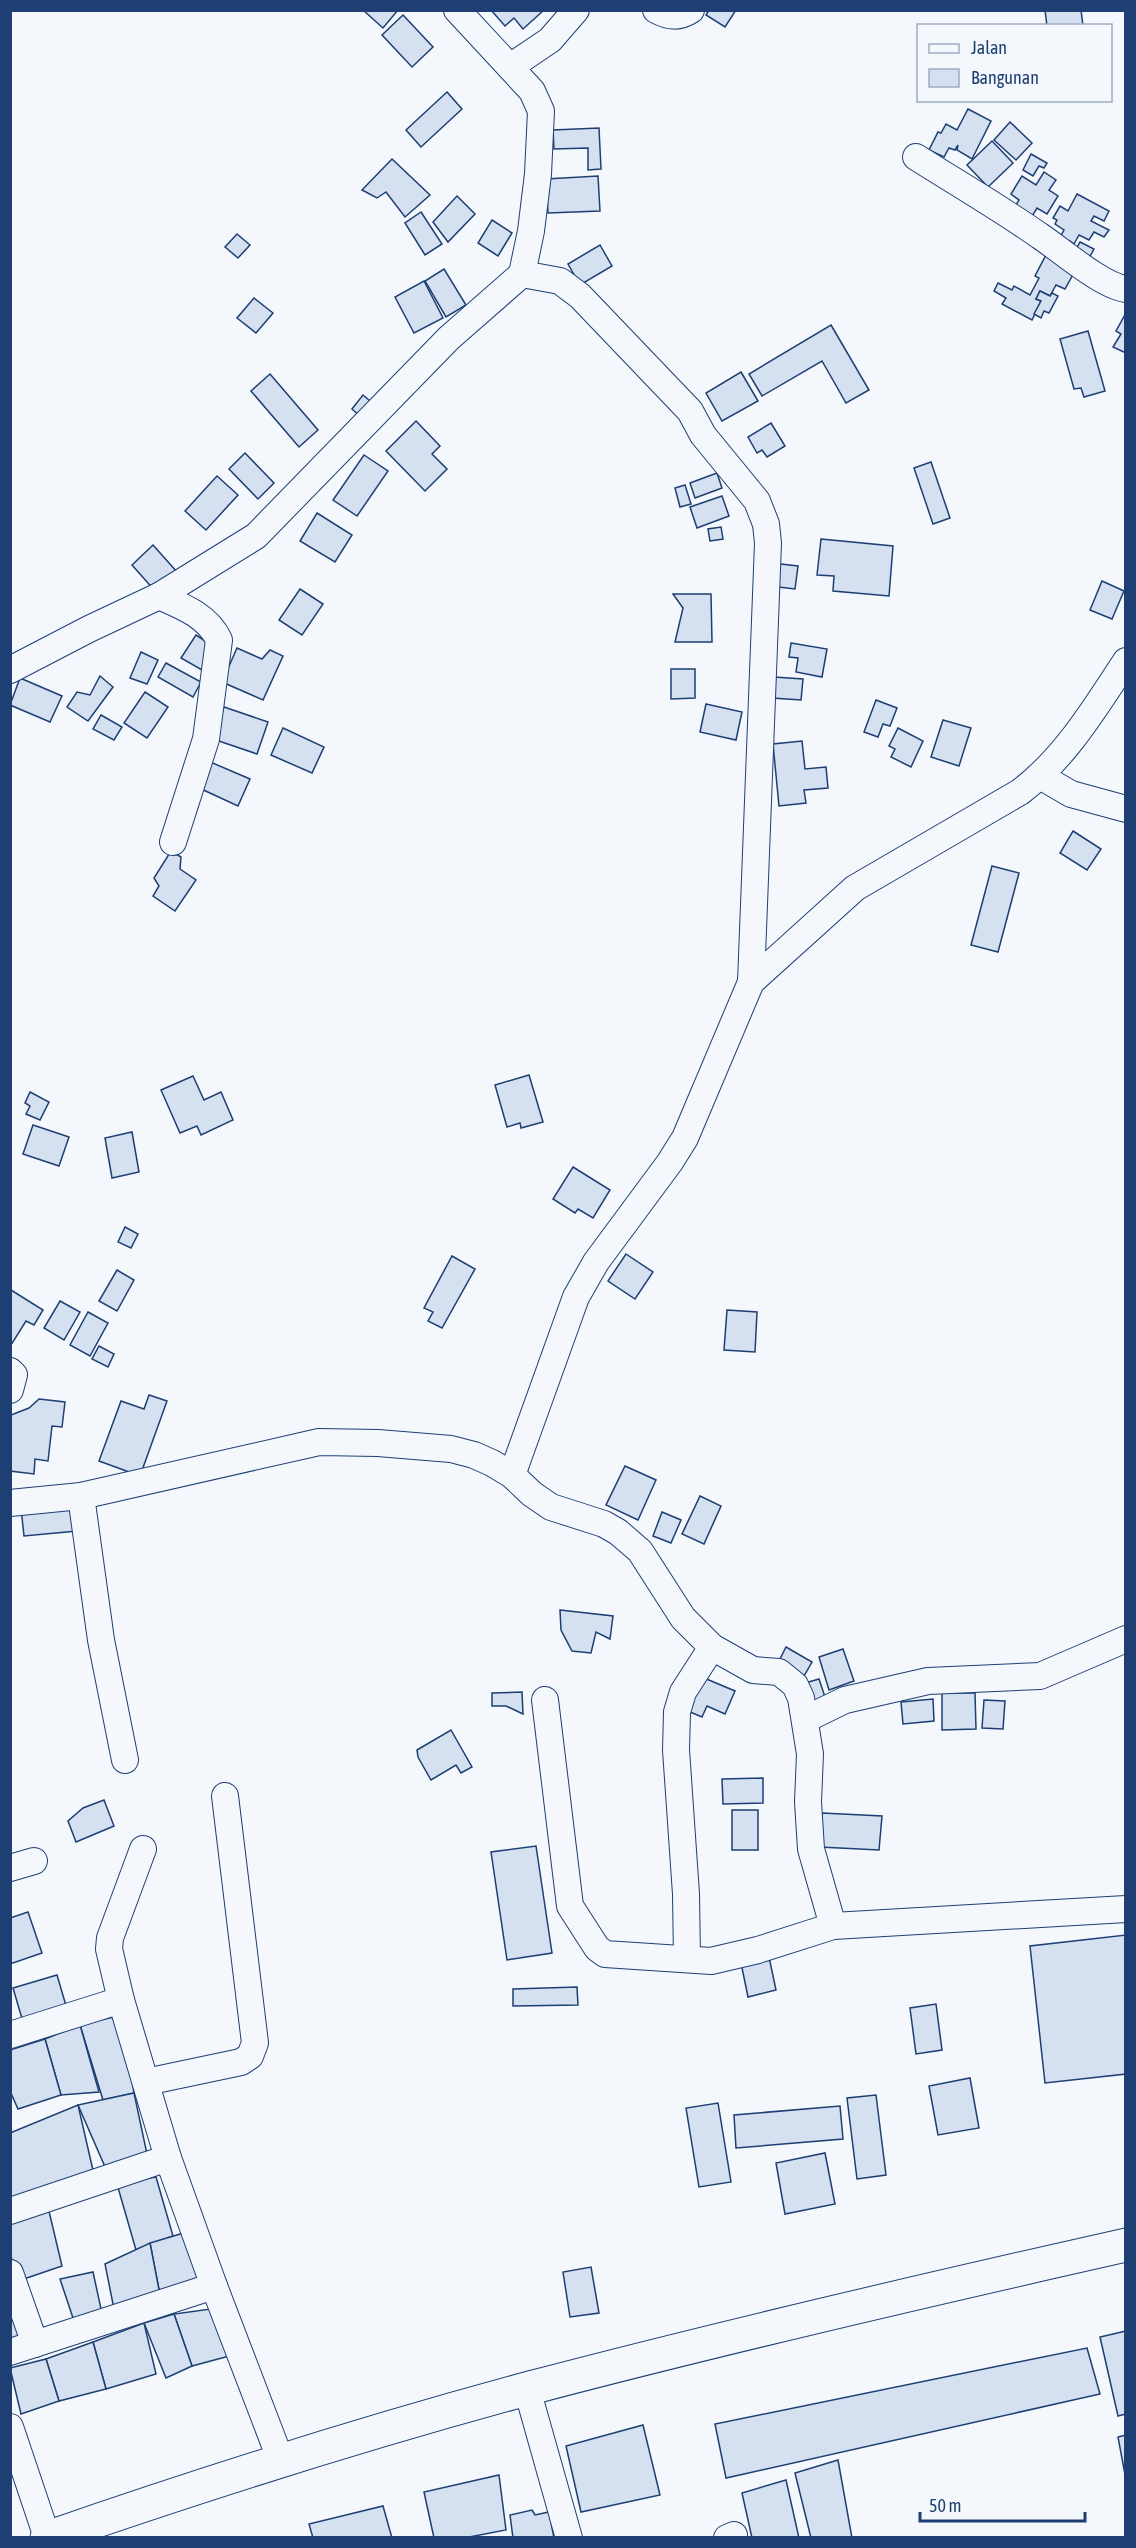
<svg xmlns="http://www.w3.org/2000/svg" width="1136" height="2548" font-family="'Asap Condensed',sans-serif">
<rect width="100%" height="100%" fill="#f4f7fb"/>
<g fill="#d5e0f0" stroke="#1d3f73" stroke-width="1.5">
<path d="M363,10H398L383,28Z"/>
<path d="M491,10H544L523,29L514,18L505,26Z"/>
<path d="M709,10H736L725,27L706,15Z"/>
<path d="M1045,10H1081L1083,26H1047Z"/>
<path d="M403,15L433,47L412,67L382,35Z"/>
<path d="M447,92L462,109L421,147L406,130Z"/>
<path d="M968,109L991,121L972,159L957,150L958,145L955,150L949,148L944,157L929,150L938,132L941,133L946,124L957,130Z"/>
<path d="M1010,122L1032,143L1016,160L994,140Z"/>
<path d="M599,128L601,169L588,170V148L554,149L553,130Z"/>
<path d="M992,141L1013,163L988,187L967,165Z"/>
<path d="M1031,154L1047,163L1044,168L1039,166L1033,176L1023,170Z"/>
<path d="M392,159L430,195L405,217L386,192L377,198L362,190Z"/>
<path d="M1044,172L1056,180L1049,190L1058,196L1047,214L1037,208L1031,218L1014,208L1019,200L1011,194L1022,176L1036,185Z"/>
<path d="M598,176L600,211L548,213L546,179Z"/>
<path d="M1077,194L1109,211L1104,221L1094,216L1091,221L1109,230L1104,237L1094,232L1089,240L1079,235L1074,244L1070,241L1066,248L1057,243L1064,230L1055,224L1057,220L1053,218L1060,206L1068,211Z"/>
<path d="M457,196L475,214L448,242L433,222Z"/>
<path d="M421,212L442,244L425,255L405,223Z"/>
<path d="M492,220L512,233L498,256L478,243Z"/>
<path d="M237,234L250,245L238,258L225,247Z"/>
<path d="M1080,242L1094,249L1089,258L1075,251Z"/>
<path d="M600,245L612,266L580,285L568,264Z"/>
<path d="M1047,253L1076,269L1065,289L1056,285L1050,296L1040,291L1036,299L1041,301L1032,320L1002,304L1006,298L994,291L998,283L1012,290L1014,286L1030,295L1039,278L1035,276Z"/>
<path d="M444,269L466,305L446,317L425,281Z"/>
<path d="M424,281L443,318L414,333L395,297Z"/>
<path d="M1040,291L1050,296L1052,293L1058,296L1049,313L1044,311L1041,318L1034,314L1041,301L1036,299Z"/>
<path d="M254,298L273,313L256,333L237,318Z"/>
<path d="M1126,313V353L1113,347L1121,334L1116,331Z"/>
<path d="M831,325L869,390L846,403L822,361L762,396L749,374Z"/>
<path d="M1088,331L1105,391L1084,397L1081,388L1074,389L1060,339Z"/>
<path d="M741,372L758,401L722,421L706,393Z"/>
<path d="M270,374L318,430L299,447L251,391Z"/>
<path d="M363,395L376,406L364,420L352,409Z"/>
<path d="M416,421L440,446L432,454L447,469L425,491L386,451Z"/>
<path d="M771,423L785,446L767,457L762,450L757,453L748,437Z"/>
<path d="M245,453L274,483L258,499L229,469Z"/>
<path d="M364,455L388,471L357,516L333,500Z"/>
<path d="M931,462L950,518L933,524L914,468Z"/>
<path d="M717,473L722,488L695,498L690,483Z"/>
<path d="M217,476L238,495L206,530L185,511Z"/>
<path d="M685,485L691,504L680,507L675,488Z"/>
<path d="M722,496L729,516L697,528L690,507Z"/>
<path d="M317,513L352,535L335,562L300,541Z"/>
<path d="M721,527L723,539L710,541L708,529Z"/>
<path d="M821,539L893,546L889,596L833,591L834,576L817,575Z"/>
<path d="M153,545L177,572L155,591L132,565Z"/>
<path d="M772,563L798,566L795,589L770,586Z"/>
<path d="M1102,581L1124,591L1112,619L1090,610Z"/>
<path d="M300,589L323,604L302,635L279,620Z"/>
<path d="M673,594H711L712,642H675L683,608Z"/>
<path d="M196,635L216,648L202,670L181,658Z"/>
<path d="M791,643L827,649L822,677L796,672L798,658L789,657Z"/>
<path d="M237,648L262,659L270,650L283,656L263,700L222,682Z"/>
<path d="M141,652L158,660L147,684L130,678Z"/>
<path d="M166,663L201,682L193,697L158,677Z"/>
<path d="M671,669H695V698L671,699Z"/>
<path d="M100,676L113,687L88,721L67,707L77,692L90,695Z"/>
<path d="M774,677L803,679L801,700L772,698Z"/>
<path d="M20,678L62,696L50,722L10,705Z"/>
<path d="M145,692L168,707L147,738L124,723Z"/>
<path d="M876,700L897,708L890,726L883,724L878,737L864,732Z"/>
<path d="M706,704L742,712L736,740L700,732Z"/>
<path d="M224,707L268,722L257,754L213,739Z"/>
<path d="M101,715L122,727L114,740L93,729Z"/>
<path d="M943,720L971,728L959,766L931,757Z"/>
<path d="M283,728L324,747L312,773L271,755Z"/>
<path d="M898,728L923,741L911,767L891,757L895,749L889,746Z"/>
<path d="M802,741L805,769L826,767L828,788L804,790L806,803L779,806L773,744Z"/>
<path d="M208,761L250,779L238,806L197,787Z"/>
<path d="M1073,831L1101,849L1087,870L1060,853Z"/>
<path d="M171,851L181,857L180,869L196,880L175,911L153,896L159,886L154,878Z"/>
<path d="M992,866L1019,873L998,952L971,945Z"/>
<path d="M529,1075L543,1122L521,1128L520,1123L507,1127L495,1085Z"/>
<path d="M193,1076L204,1100L221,1092L233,1120L201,1135L197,1126L180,1133L161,1090Z"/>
<path d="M30,1092L49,1102L40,1120L26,1114L30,1106L25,1103Z"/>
<path d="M33,1125L69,1137L59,1166L23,1154Z"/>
<path d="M132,1132L139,1172L112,1178L105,1138Z"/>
<path d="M573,1167L610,1190L593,1218L578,1209L575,1213L553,1199Z"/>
<path d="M125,1227L138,1234L131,1248L118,1242Z"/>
<path d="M626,1254L653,1272L635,1299L608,1281Z"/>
<path d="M452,1256L475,1269L442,1328L428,1321L433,1312L424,1308Z"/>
<path d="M117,1270L134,1280L117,1311L99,1301Z"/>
<path d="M11,1290L43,1310L34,1325L26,1321L11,1345Z"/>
<path d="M60,1301L80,1312L64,1340L44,1328Z"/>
<path d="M727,1310L757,1312L755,1352L724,1350Z"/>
<path d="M88,1312L108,1323L90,1356L70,1345Z"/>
<path d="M99,1346L114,1354L108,1367L92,1359Z"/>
<path d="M149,1395L167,1401L140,1476L99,1461L121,1401L144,1409Z"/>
<path d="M39,1399L65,1402L62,1427L52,1426L48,1461L35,1459L34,1474L10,1471L11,1415L29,1408Z"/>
<path d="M625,1466L656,1480L638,1520L606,1505Z"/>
<path d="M700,1496L721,1506L704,1544L682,1534Z"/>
<path d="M75,1503L77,1531L24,1536L21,1508Z"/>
<path d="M662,1512L681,1520L671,1543L653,1536Z"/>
<path d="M560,1610L613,1616L610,1639L596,1632L591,1653L572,1651L561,1630Z"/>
<path d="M786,1647L812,1662L804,1676L778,1663Z"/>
<path d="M843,1649L854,1681L829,1690L819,1657Z"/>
<path d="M697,1675L735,1691L725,1714L707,1706L702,1717L683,1709Z"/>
<path d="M819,1679L825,1697L811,1702L805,1683Z"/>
<path d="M522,1692L523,1714L506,1706H492V1693Z"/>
<path d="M942,1693H975L976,1729L942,1730Z"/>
<path d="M933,1699L934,1721L903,1724L901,1702Z"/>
<path d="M984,1700L1005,1701L1003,1729L982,1728Z"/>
<path d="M451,1730L472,1767L461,1773L456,1765L431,1780L418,1757L417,1750Z"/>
<path d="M763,1778V1803L723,1804L722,1779Z"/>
<path d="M104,1800L114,1826L76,1842L68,1821L83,1808Z"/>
<rect x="732" y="1810" width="26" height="40"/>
<path d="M822,1813L882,1816L879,1850L820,1847Z"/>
<path d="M536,1846L552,1953L507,1960L491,1852Z"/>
<path d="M28,1912L42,1953L10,1964V1918Z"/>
<path d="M1126,1935V2074L1045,2083L1030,1946Z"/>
<path d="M769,1957L776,1990L748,1997L741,1963Z"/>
<path d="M57,1975L67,2009L23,2022L13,1988Z"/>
<path d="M577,1987L578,2005L513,2006V1989Z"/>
<path d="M936,2004L942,2050L916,2054L910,2008Z"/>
<path d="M122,2015L134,2093L103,2100L80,2025Z"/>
<path d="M80,2025L99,2092L61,2095L45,2039Z"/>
<path d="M45,2039L61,2095L18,2109L10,2091V2050Z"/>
<path d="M970,2078L979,2128L938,2135L929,2086Z"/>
<path d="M134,2093L147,2154L106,2169L78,2105Z"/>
<path d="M876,2095L886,2175L857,2179L847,2098Z"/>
<path d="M718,2103L731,2182L699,2187L686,2108Z"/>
<path d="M78,2105L95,2179L10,2208V2133Z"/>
<path d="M840,2106L843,2139L736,2148L734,2115Z"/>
<path d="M825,2153L835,2204L785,2214L776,2163Z"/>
<path d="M156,2177L173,2236L136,2250L117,2184Z"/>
<path d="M48,2207L62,2266L18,2281L10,2253V2221Z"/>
<path d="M187,2232L209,2283L161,2300L150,2243Z"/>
<path d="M150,2243L161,2300L114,2309L105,2264Z"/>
<path d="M591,2267L599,2313L570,2317L563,2272Z"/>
<path d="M93,2272L103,2318L76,2327L60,2279Z"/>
<path d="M10,2298L21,2339L10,2343Z"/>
<path d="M218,2308L233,2355L192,2366L174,2314Z"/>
<path d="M174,2314L192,2366L166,2378L144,2323Z"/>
<path d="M144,2323L156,2374L106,2389L93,2342Z"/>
<path d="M1126,2331V2414L1118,2416L1100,2337Z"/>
<path d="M93,2342L106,2389L59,2401L46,2359Z"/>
<path d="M1087,2348L1100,2394L726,2478L715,2424Z"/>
<path d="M46,2359L59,2401L21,2414L10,2368Z"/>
<path d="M643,2425L660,2495L581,2512L566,2446Z"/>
<path d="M1126,2435V2480L1118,2437Z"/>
<path d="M838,2460L852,2538H811L795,2473Z"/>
<path d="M499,2475L506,2530L464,2538H434L424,2492Z"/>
<path d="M786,2480L799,2538H752L742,2493Z"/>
<path d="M383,2506L392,2538H313L309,2524Z"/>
<path d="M532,2510L535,2515L549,2512L554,2538H513L510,2515Z"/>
</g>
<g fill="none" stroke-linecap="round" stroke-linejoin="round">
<g stroke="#1d3f73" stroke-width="28">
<g id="minor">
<path d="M656,10C669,17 679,18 691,10"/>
<path d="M510,67L550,40L576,10"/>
<path d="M916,157C957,183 1000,208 1040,236C1061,250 1102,286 1126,289"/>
<path d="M522,274L560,281L580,296L690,411L703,435L757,501L766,524L768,543L751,982"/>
<path d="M159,596C182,606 208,616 219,640L206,739L173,842"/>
<path d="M10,670L89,629L159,596L256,536L449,338L522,274L531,231L538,174L541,111L532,91L457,10"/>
<path d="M1040,776L1071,794L1126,809"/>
<path d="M10,1371L14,1375L10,1390"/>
<path d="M512,1475L576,1297L596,1262L670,1162L685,1138L751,982L855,888L1020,792C1066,757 1094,709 1126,661"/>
<path d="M81,1496L101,1640L125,1760"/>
<path d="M10,1503L81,1496L319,1442L378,1443L451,1449L474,1455L492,1463L512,1475L532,1494L551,1507L604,1524L618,1532L640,1551L683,1618L712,1647L753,1670L779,1672L795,1685L801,1698L810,1754L808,1802L811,1849L833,1926"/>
<path d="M545,1700L570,1906L597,1948L605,1954L711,1961L758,1950L833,1926L1126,1909"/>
<path d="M806,1719L845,1700L928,1681L1040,1676L1126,1639"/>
<path d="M143,1849L110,1938L109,1949L121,2000L168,2158L214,2286L281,2461"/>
<path d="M10,1868L34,1861"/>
<path d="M687,1959L686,1894L676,1750L677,1712L683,1692L712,1647"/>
<path d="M10,2035L121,2000"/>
<path d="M146,2082L241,2062L250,2056L255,2043L225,1796"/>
<path d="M10,2211L168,2158"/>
<path d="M10,2273L35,2344"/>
<path d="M10,2352L214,2286"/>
<path d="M527,2389L569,2538"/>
<path d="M10,2427L47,2537"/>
<path d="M727,2538L734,2535"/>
</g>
</g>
<g stroke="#1d3f73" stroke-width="35">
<path id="highway" d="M47,2538C206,2483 367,2432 530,2388C727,2336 926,2290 1126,2245"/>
</g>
<use href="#minor" stroke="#f4f7fb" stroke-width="26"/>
<use href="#highway" stroke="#f4f7fb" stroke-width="33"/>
</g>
<rect width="1136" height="2548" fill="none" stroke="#1d3f73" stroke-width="24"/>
<rect x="917" y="24" width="195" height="78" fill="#f4f7fb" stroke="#9eadc5" stroke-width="1.5"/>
<rect x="929" y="44" width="30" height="9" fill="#f4f7fb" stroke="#9eadc5" stroke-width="1.5"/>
<text x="971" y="54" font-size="18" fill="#1d3f73">Jalan</text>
<rect x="929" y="69" width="30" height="18" fill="#d5e0f0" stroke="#9eadc5" stroke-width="1.5"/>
<text x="971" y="84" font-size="18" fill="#1d3f73">Bangunan</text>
<path d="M920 2512v9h165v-9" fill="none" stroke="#1d3f73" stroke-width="3"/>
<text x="929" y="2512" font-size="18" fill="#1d3f73" stroke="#f4f7fb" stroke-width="4.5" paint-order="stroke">50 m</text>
</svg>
